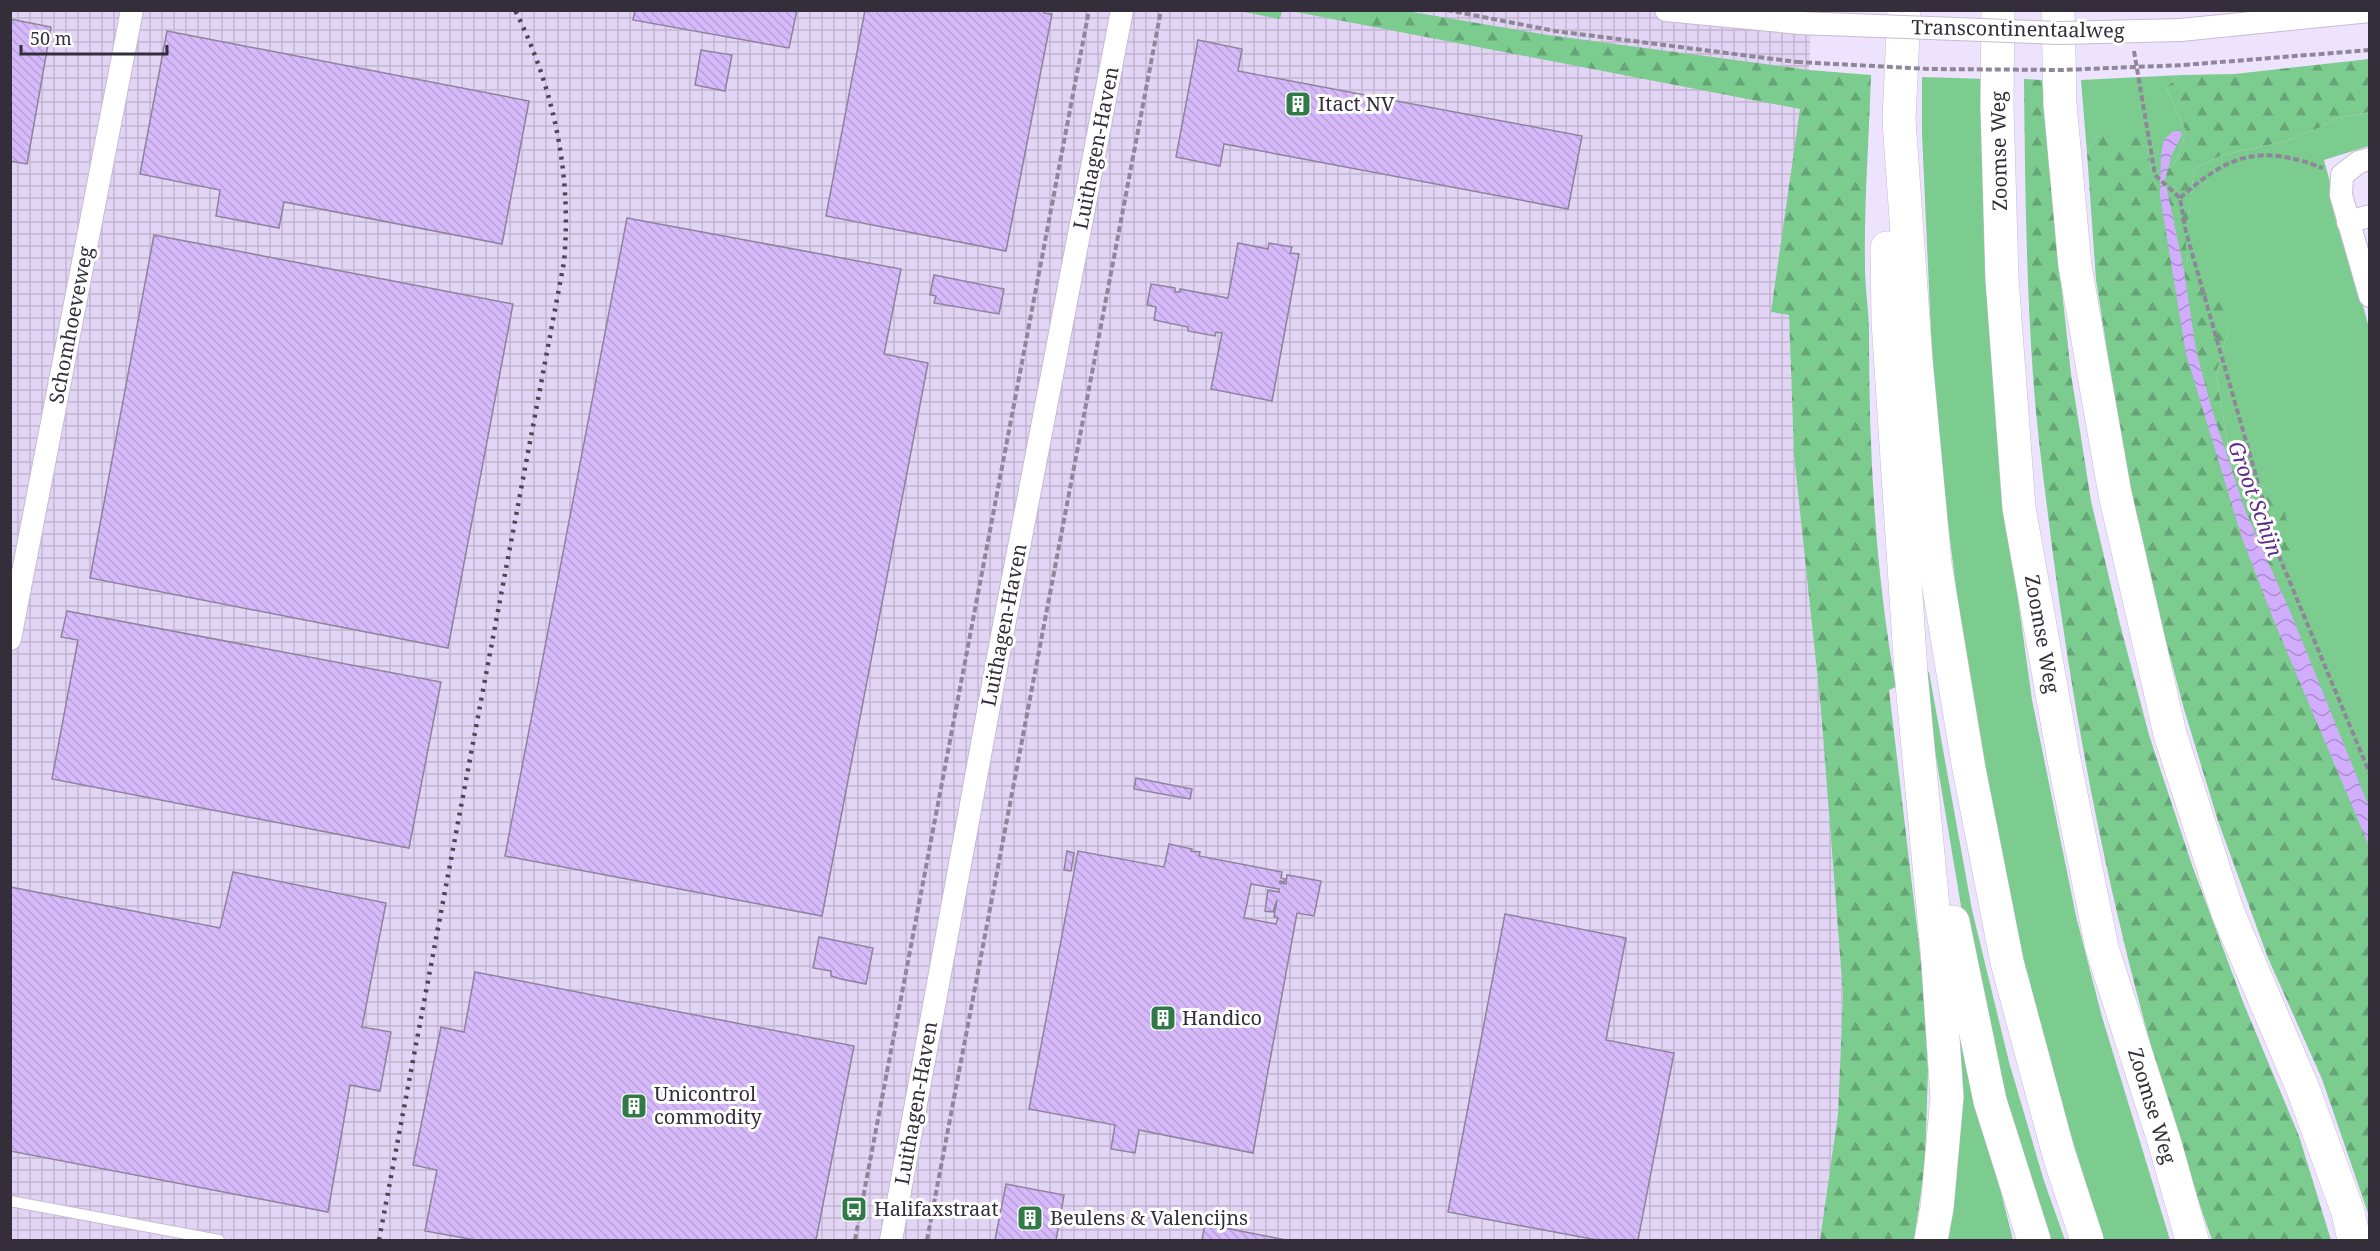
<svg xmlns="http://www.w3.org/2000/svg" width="2380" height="1251" font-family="'Noto Serif',serif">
<defs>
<pattern id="industrial-grid" width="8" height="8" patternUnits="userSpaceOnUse" patternTransform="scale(1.5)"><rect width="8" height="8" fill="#e2d4f4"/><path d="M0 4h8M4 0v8" fill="none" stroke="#c2b6d2"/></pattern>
<pattern id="forest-firs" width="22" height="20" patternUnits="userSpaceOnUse" patternTransform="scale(1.5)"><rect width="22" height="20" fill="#7ccb8f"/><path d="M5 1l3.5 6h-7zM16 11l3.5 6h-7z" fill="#66a576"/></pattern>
<pattern id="water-waves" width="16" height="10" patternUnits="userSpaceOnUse" patternTransform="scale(1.5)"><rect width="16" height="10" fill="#d2adfe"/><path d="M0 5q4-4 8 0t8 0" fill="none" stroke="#ab8dcf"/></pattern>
<pattern id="building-back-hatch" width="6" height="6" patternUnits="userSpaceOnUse" patternTransform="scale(1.5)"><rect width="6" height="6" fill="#d6b9fa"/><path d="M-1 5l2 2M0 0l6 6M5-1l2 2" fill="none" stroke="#b89fd7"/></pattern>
</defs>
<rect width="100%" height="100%" fill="#eee3fe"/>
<path fill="url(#industrial-grid)" d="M10,11H1812L1809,70L1771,312L1789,315L1794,455L1821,710L1843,994L1838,1114L1820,1240H11Z"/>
<g fill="#7ccb8f">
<path d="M2181,75L2166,87L2186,132C2181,148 2178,166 2161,173L2151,167L2147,144L2099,134L2087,153L2081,80Z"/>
<path d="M1922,77L1988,79L2006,512L2032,700L2076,916L2102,1017L2170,1240H2104L2057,1091L2015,932L1968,682L1935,421L1922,134Z"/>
<path d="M2369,112V146L2324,160L2369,328V819L2275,584L2272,492L2232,469L2216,374L2228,332L2188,264L2186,242L2194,169L2222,155L2287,141L2321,127L2335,119Z"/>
<path d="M1926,672H1929L1972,910L2009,1062L2044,1181L2065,1240H2043L2027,1185L1962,912L1934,745Z"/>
<path d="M1954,1015L1976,1093L2013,1240H1943Z"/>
</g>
<g fill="url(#forest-firs)">
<path d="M1244,11V10L1282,11L1280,19L1244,12Z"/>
<path d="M1291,11H1406L1548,35L1809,70L1871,75C1869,139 1864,203 1865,266C1865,289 1869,312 1869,334C1869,452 1875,571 1896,687L1889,690L1922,970L1928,1070L1925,1165L1914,1240H1820L1838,1114L1843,994L1821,710L1794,455L1789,315L1771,312L1800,109Z"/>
<path d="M2369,59V112L2335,119L2321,127L2287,141L2222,155L2194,169L2186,242L2188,264L2210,282L2226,310L2228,332L2216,374L2232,469L2272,492L2285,512L2291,548L2275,584L2369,819V1216L2322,1079L2268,958L2218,821L2184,709L2152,589L2136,517L2117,413L2096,280L2087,153L2099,134L2119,131H2141L2147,144L2151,167L2161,173C2178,166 2181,148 2186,132L2166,87L2181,75L2235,74Z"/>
<path d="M2024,79L2042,80L2056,236L2071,374L2091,501L2120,624L2149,735L2192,865L2243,1002L2299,1136L2331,1240H2212C2133,1016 2082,783 2052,547C2045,490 2037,433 2033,376C2026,277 2025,178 2024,79Z"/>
</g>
<path fill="url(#water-waves)" d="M2180,130L2182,135L2172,154L2165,180L2184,270L2196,350L2212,410L2245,510L2292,616L2369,807V846L2274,621L2242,538L2186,354L2160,196L2161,154L2164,140L2172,132Z"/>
<g fill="url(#building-back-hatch)" stroke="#8d839b" stroke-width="1.5" fill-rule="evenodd">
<path d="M635,10H797L789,48L633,20Z"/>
<path d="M865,10H1044V13L1052,14L1006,251L826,216Z"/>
<path d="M10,19L51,27L27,164L10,161Z"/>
<path d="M167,31L529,101L502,244L284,202L279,228L216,216L220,190L140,174Z"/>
<path d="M1198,40L1242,49L1238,71L1582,136L1568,209L1224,144L1220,166L1176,157Z"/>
<path d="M701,50L732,55L725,91L695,85Z"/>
<path d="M627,218L901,269L884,354L928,363L822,916L505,856Z"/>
<path d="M154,235L513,304L448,648L90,578Z"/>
<path d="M1238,243L1268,249L1269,243L1292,247L1290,253L1299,254L1272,401L1211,389L1222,333L1216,332L1215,336L1188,331V327L1154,320L1156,307L1147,305L1151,284L1175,288V292H1180V289L1228,298Z"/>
<path d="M934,275L1004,289L999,314L934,303L936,296L930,295Z"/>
<path d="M67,611L441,682L409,848L52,779L78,640L61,637Z"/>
<path d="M1136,778L1192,789L1190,799L1134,789Z"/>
<path d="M1169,844L1192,849L1191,851L1200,852L1199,856L1282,872L1281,878L1285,879L1284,882L1280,881V883L1286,884L1287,875L1321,881L1314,916L1297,913L1253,1153L1139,1130L1135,1153L1111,1149L1115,1125L1029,1109L1078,851L1164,867ZM1251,884L1279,889V892L1268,890L1265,911L1273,912L1277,900L1274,917L1278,918L1276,924L1244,918Z"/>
<path d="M1067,851L1074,853L1071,871L1064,870Z"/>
<path d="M233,872L386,903L362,1027L391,1032L380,1091L350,1085L328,1212L10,1151V887L220,928Z"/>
<path d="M1505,914L1626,938L1606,1040L1674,1053L1638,1240H1597L1448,1212Z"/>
<path d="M819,937L873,948L866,984L841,979L831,976V971L813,968Z"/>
<path d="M475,972L854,1046L816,1240H475L425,1231L437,1170L413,1165L441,1027L464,1032Z"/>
<path d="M1006,1184L1064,1195L1056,1240H995Z"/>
<path d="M1205,1224L1286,1240H1202Z"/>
</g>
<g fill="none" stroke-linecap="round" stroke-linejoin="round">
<g stroke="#c6bbd4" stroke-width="12">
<path id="lane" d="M10,1201L219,1240"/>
</g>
<g stroke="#c6bbd4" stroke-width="24">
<g id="street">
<path d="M1666,10L1800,23"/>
<path d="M2181,30L2370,11"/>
<path d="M2370,159L2359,162L2342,175L2341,195L2370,296"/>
<path d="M2348,222L2370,216"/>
<path d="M10,639L132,10"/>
<path d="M891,1240L1001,641L1122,10"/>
</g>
</g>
<g stroke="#c6bbd4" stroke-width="34">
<g id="highway">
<path d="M1904,10L1899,120L1916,360L1935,564L1969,769L2007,962L2059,1155L2087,1240"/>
<path d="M1998,10L1997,106L2002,279L2019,508L2064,760L2102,948L2165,1144L2192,1240"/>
<path d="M2058,10L2060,104L2075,266L2115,494L2170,734L2228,913L2303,1089L2348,1212L2354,1240"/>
<path d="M1887,248L1888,321L1911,673L1937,950L1947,1097L1937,1208L1931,1240"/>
<path d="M1953,922L1990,1101L2034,1240"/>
</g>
</g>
<g stroke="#8e8699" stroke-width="4" stroke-dasharray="6 3" stroke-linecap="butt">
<path d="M1447,10L1555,31L1797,62"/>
<path d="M2134,51L2155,175L2180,198L2186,232L2279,556L2370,774"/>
<path d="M2184,65L2370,50"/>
<path d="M2180,198C2229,154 2260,144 2323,168"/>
<path d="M855,1240L1089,10"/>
<path d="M927,1240L1161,10"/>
</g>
<use href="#lane" stroke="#fff" stroke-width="10"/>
<use href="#street" stroke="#fff" stroke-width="22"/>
<use href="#highway" stroke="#fff" stroke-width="33"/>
<path stroke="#4d4754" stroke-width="4.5" stroke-dasharray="3 6" stroke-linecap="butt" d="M379,1240L564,262C572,175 554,88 515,10"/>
<g stroke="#c6bbd4" stroke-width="24" stroke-linecap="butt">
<path id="street-bridge" d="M1800,23L2060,33L2181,30"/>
</g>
<path stroke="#8e8699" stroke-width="4" stroke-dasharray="6 3" stroke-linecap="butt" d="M1797,62L1930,69L2063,70L2184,65"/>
<use href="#street-bridge" stroke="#fff" stroke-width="22"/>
</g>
<defs>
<g id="building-square" transform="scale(1.35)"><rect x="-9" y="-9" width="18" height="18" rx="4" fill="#317a47" stroke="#fff"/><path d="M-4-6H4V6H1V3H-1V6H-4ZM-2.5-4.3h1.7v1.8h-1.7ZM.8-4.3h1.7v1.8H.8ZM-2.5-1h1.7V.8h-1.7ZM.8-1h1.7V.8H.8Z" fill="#fff"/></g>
<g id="bus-square" transform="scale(1.35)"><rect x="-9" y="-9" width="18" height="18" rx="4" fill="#317a47" stroke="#fff"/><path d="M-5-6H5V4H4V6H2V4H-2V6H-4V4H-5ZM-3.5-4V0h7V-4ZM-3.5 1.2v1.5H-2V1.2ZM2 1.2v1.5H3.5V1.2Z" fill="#fff"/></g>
</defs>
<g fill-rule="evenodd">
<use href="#building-square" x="1298" y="104"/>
<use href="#building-square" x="1163" y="1018"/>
<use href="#building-square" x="634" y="1106"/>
<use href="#bus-square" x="854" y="1209"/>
<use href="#building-square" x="1030" y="1218"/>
</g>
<g text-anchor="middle" stroke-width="6" stroke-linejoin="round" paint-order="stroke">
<g font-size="20" fill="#332e39" stroke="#fff">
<text transform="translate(2018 29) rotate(1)" y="7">Transcontinentaalweg</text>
<text transform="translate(1096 148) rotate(-79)" y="7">Luithagen-Haven</text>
<text transform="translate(1999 151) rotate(-91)" y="7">Zoomse Weg</text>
<text transform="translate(71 325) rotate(-79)" y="7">Schomhoeveweg</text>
<text transform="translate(1004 625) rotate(-79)" y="7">Luithagen-Haven</text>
<text transform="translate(2042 634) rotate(80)" y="7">Zoomse Weg</text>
<text transform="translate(916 1103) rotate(-80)" y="7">Luithagen-Haven</text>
<text transform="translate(2152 1106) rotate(73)" y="7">Zoomse Weg</text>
</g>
<g font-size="20" fill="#332e39" stroke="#fff" text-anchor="start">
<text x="1318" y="111">Itact NV</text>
<text x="1182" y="1025">Handico</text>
<text x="654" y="1101">Unicontrol<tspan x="654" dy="23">commodity</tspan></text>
<text x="874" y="1216">Halifaxstraat</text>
<text x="1050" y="1225">Beulens &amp; Valencijns</text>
</g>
<g font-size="21" font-style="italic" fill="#5e2d8a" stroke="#fff">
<text transform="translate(2255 499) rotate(70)" y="7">Groot Schijn</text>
</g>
</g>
<rect width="2380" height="1251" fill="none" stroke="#332e39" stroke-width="24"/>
<path d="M21 45v9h146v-9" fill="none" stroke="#332e39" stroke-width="3"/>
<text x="30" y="45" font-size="18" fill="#332e39" stroke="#ffffff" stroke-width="4.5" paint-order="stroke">50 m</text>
</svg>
